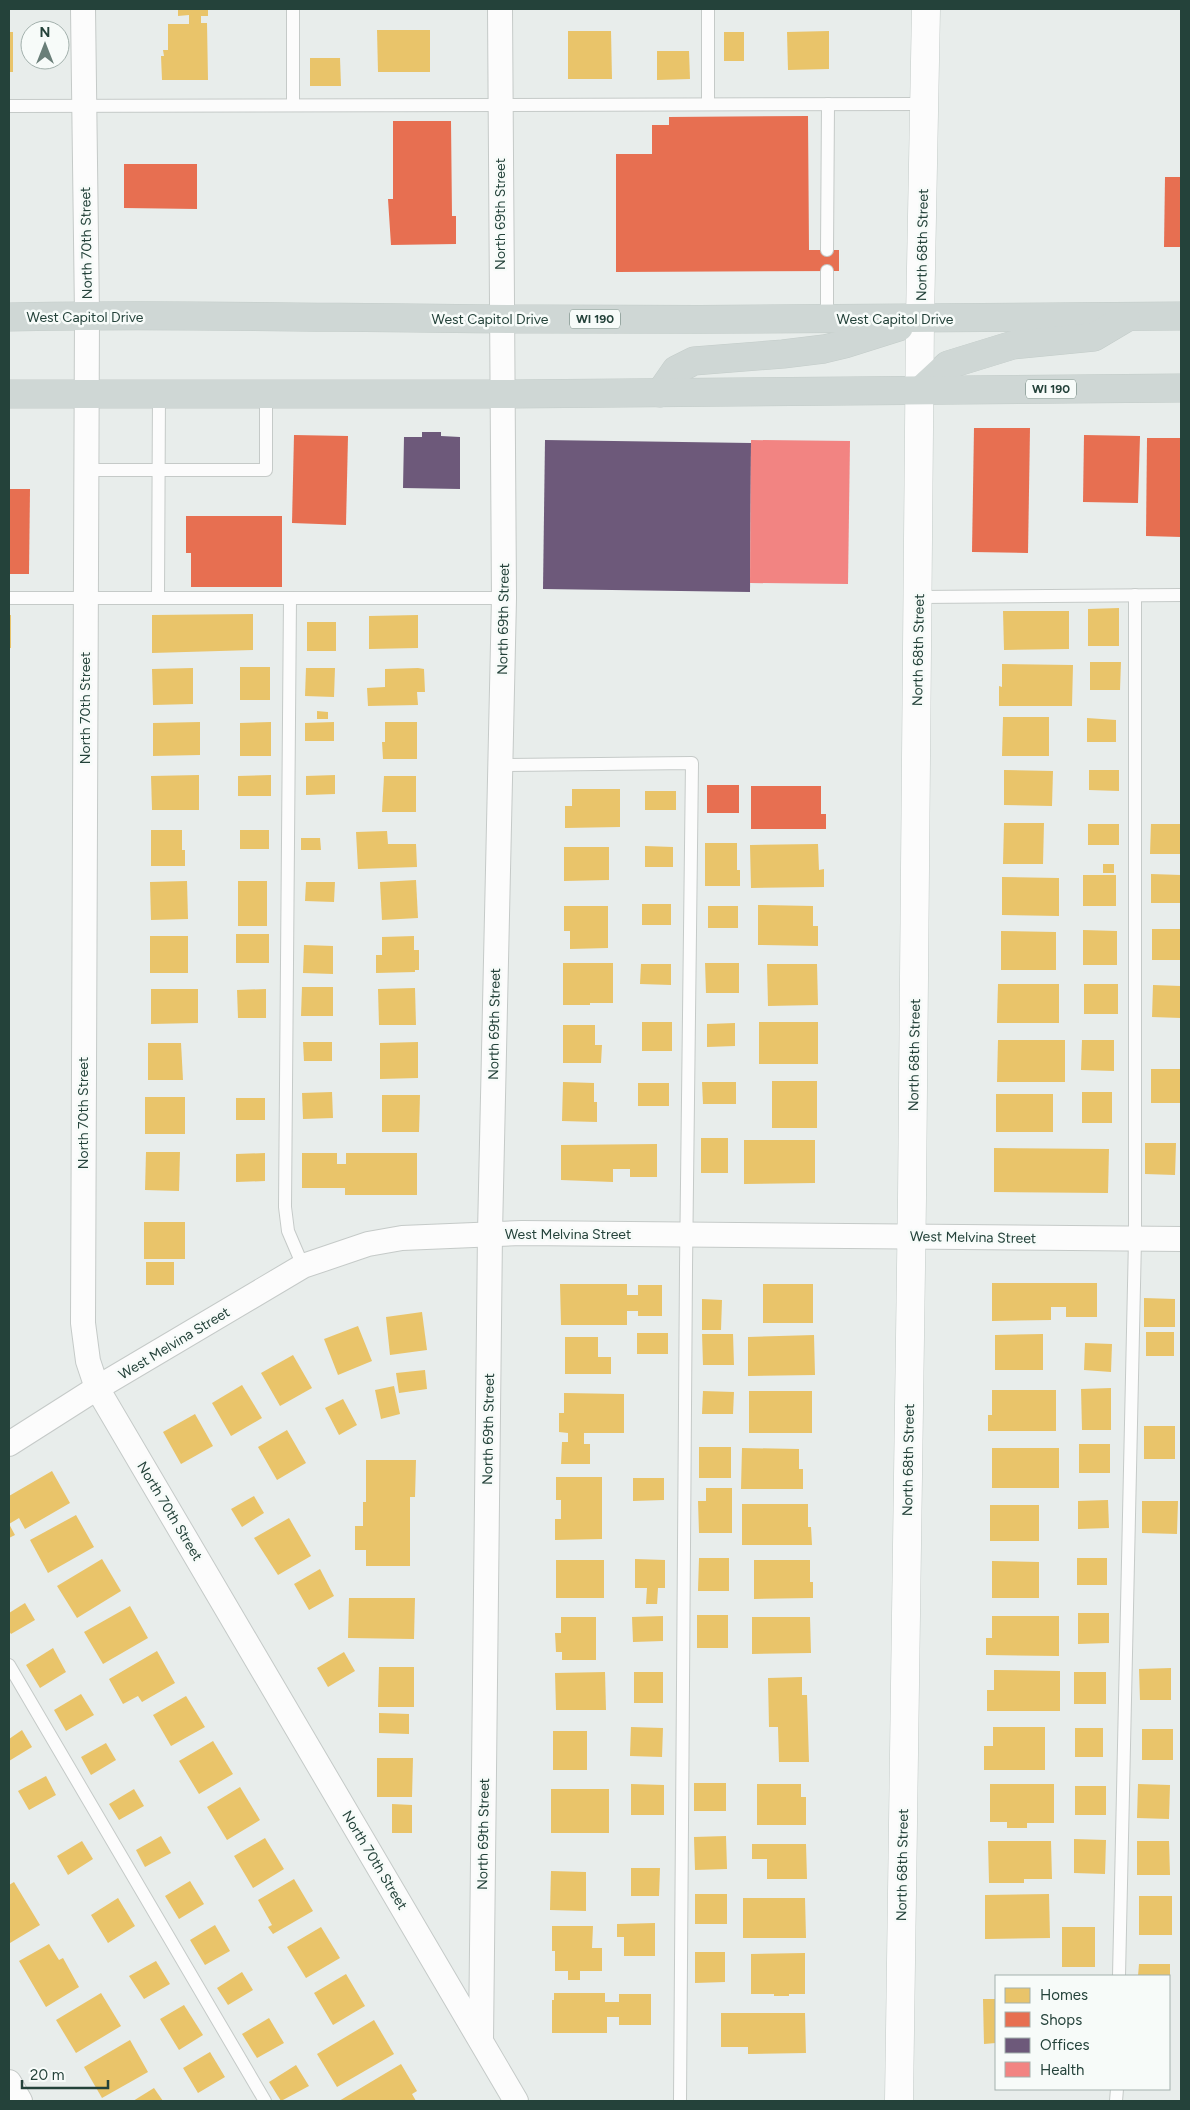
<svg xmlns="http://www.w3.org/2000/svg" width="1190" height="2110" font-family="Figtree,sans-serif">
<rect width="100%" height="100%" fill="#e8edeb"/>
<g fill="#e9c46a">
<path d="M178,9H208V16H201V23H207L208,80H162L161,56H164L163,50H168V24H189V15L178,16Z"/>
<path d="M377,30H430V72H378Z"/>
<path d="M568,31H611L612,79H568Z"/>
<path d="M829,31V69L788,70L787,32Z"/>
<rect x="9" y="32" width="4" height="40"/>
<rect x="724" y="32" width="20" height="29"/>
<path d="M657,51H689L690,79L657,80Z"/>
<path d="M310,58H340L341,86H310Z"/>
<path d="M1119,608V646H1088V609Z"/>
<path d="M1003,611H1069V649L1004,650Z"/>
<path d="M253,614V650L152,653V615Z"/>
<rect x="9" y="615" width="2" height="33"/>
<path d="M418,615V648L369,649V616Z"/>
<rect x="307" y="622" width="29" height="29"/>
<path d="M1090,662H1121L1120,690H1090Z"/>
<path d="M1002,664L1073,665L1072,706H999V686L1002,687Z"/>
<rect x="240" y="667" width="30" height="33"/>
<path d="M193,668V704L153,705L152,669Z"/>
<path d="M306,668H335L334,697L305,696Z"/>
<path d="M418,668L424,669L425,692H417L418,705L368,706L367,688L385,687V669Z"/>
<path d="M317,711L328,712V719H317Z"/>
<path d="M1003,717H1049V756H1002Z"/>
<path d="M1087,718L1116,720V742H1087Z"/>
<path d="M200,722V755L153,756V723Z"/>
<path d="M271,722V756H240V723Z"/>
<path d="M334,722V741H305V723Z"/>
<path d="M385,722H417V759H383L382,742H385Z"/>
<path d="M1004,770L1053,771L1052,806L1004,805Z"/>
<path d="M1089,770H1119V791L1089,790Z"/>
<path d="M199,775V810H152L151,776Z"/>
<path d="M271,775V796H238V776Z"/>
<path d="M335,775V794L306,795V776Z"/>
<path d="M384,776H416V812H382Z"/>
<path d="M572,789H620V827L565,828V806H572Z"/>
<rect x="645" y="791" width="31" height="19"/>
<path d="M1004,823H1044L1043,864H1003Z"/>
<rect x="1088" y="824" width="31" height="21"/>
<path d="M1151,824H1181V854H1150Z"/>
<path d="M151,830H182V850H185V866H151Z"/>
<rect x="240" y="830" width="29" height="19"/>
<path d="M387,831L388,844H416L417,867L358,869L356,832Z"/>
<path d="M301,838H320L321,850H301Z"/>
<path d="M705,843H737V870H740V886H705Z"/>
<path d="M818,844L819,870L824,869V887L751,888L750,845Z"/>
<path d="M645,846L673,847V867H645Z"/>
<path d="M564,847H609V880L564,881Z"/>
<rect x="1103" y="864" width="11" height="9"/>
<path d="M1151,874L1181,875V903H1151Z"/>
<rect x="1083" y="875" width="33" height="31"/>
<path d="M1002,877L1059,878V916L1002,915Z"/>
<path d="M416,880L418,918L382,920L380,882Z"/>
<path d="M187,881L188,919L151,920L150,882Z"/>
<rect x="238" y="881" width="29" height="45"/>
<path d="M306,882H335L334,902L305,901Z"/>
<rect x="642" y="904" width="29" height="21"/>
<path d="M758,905L813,906V926H818V946L758,945Z"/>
<path d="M564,906H608V948L570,949V931H564Z"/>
<rect x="708" y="906" width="30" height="22"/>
<rect x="1152" y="929" width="29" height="31"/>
<path d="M1083,930L1117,931V965H1083Z"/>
<path d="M1001,931L1056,932V970H1001Z"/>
<rect x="236" y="934" width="33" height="29"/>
<rect x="150" y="936" width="38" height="37"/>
<path d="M414,936V950H419V970H415V972L376,973V955H382V937Z"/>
<path d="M304,945L333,946V974L303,973Z"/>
<path d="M563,963H613V1003H590V1005H563Z"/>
<path d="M705,963H739V993H706Z"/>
<path d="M641,964H671V985L640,984Z"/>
<path d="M767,964H817L818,1005L768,1006Z"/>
<path d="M998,984H1059V1023H997Z"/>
<rect x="1084" y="984" width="34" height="30"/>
<path d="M1153,985L1181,986V1018L1152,1017Z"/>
<path d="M302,987H333V1016H301Z"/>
<path d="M415,988L416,1025H379L378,989Z"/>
<path d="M151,989H198V1023L151,1024Z"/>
<path d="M266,989V1018H238L237,990Z"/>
<rect x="642" y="1022" width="30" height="29"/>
<rect x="759" y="1022" width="59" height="42"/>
<path d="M735,1023V1046L707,1047V1024Z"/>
<path d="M563,1025H595V1045H602L601,1063H563Z"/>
<path d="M998,1040H1065V1082H997Z"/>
<path d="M1082,1040H1114V1071L1081,1070Z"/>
<path d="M303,1042H332V1061H304Z"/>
<path d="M418,1042V1078L380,1079V1043Z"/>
<path d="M148,1043H181L183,1080H148Z"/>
<rect x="1151" y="1069" width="30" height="34"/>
<rect x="772" y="1081" width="45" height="47"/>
<path d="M563,1082L594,1083V1102H597V1122L562,1121Z"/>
<path d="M702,1082H736V1104H703Z"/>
<rect x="638" y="1083" width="31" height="23"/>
<path d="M332,1092L333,1118L303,1119L302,1093Z"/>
<rect x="1082" y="1092" width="30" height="31"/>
<rect x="996" y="1094" width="57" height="38"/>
<path d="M382,1095H420L419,1132H382Z"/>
<rect x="145" y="1097" width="40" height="37"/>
<rect x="236" y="1098" width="29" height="22"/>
<rect x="701" y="1138" width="27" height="35"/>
<path d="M744,1140H815V1183L744,1184Z"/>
<path d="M1145,1143H1176L1175,1175L1145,1174Z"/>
<path d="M657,1144V1177H630V1169H613V1182L561,1180V1145Z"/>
<path d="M994,1148L1109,1149L1108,1193L994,1192Z"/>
<path d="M146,1152H180L179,1191L145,1190Z"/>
<path d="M265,1153V1181L236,1182V1154Z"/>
<path d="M302,1153H337V1164H346V1153H417V1195H345V1188H302Z"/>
<rect x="144" y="1222" width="41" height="37"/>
<rect x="146" y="1262" width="28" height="23"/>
<path d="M992,1283H1097V1317H1066V1307H1051V1320L992,1321Z"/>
<path d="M560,1284H627V1295H638V1285H662V1316H638V1311H627V1325H561Z"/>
<rect x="763" y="1284" width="50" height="39"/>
<path d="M1144,1298L1175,1299V1327H1144Z"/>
<path d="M702,1299L722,1300L721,1330H702Z"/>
<path d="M422,1312L427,1350L390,1355L386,1317Z"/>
<path d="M358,1326L372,1361L338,1375L324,1339Z"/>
<rect x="1146" y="1332" width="28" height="24"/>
<rect x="637" y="1333" width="31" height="21"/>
<path d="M702,1334H733L734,1365H703Z"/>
<path d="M1043,1334V1370H995V1335Z"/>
<path d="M814,1335L815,1375L748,1376V1337Z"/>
<path d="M565,1337H598V1357H611V1374H565Z"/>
<path d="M1085,1343L1112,1344L1111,1372L1084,1370Z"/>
<path d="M293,1355L312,1388L280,1406L261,1373Z"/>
<path d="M425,1370L427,1389L399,1393L396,1373Z"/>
<path d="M242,1385L262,1418L231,1436L212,1403Z"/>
<path d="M394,1386L400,1414L381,1419L375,1390Z"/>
<path d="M1111,1388V1430H1082L1081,1389Z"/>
<path d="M992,1390H1056V1431H988V1415H992Z"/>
<path d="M703,1391L734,1392L733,1414H702Z"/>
<rect x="749" y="1391" width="63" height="42"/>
<path d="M564,1393L624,1394V1433H584V1444H590V1464H561L562,1442H568V1433L559,1432V1413H564Z"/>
<path d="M343,1399L357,1425L339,1435L325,1408Z"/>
<path d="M195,1414L213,1446L181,1464L163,1432Z"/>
<rect x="1144" y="1426" width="31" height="33"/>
<path d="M287,1430L306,1463L277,1480L258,1447Z"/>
<rect x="1079" y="1444" width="31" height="29"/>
<rect x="699" y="1447" width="32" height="31"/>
<path d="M742,1448L799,1449V1469H803V1489H741Z"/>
<rect x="992" y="1448" width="67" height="40"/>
<path d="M366,1460H416L415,1497H410V1566H366V1550H355V1526H363V1502H366Z"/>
<path d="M52,1471L70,1503L25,1529L19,1518L9,1524L15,1535L9,1538V1496Z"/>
<path d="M556,1477H602V1539L555,1540V1519H561V1500H556Z"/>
<path d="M633,1478H664V1500L633,1501Z"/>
<path d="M706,1488H732V1533H699L698,1501H706Z"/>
<path d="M254,1496L264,1513L242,1527L231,1509Z"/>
<path d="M1108,1500L1109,1528L1078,1529V1501Z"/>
<path d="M1142,1501H1178L1177,1534L1142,1533Z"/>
<path d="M742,1504H808V1527H811L812,1545H742Z"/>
<rect x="990" y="1505" width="49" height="36"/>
<path d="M76,1515L94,1547L48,1573L30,1540Z"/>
<path d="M289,1518L311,1556L278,1575L254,1538Z"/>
<path d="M699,1558H729V1591H698Z"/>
<rect x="1077" y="1558" width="30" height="27"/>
<path d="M102,1559L121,1591L77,1618L57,1586Z"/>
<path d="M635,1559L665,1560V1588H658L657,1604H646L647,1588H635Z"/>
<rect x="556" y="1560" width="48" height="38"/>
<path d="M754,1560H810V1582H813V1598L754,1599Z"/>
<path d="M992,1561L1039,1562V1598H992Z"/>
<path d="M320,1569L334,1596L309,1610L294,1584Z"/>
<path d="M349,1598H415L414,1639L348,1638Z"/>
<path d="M25,1603L35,1620L11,1634L9,1631V1613Z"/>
<path d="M130,1606L148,1638L103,1664L84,1632Z"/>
<path d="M1078,1613H1109V1643L1078,1644Z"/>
<rect x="697" y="1615" width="31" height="33"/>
<path d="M663,1616V1641L633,1642L632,1617Z"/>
<path d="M992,1616H1059V1656L986,1655V1638H992Z"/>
<path d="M561,1617H596V1660H562V1652H556L555,1633H561Z"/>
<path d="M752,1617H810L811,1653L752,1654Z"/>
<path d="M53,1648L66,1672L40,1688L26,1665Z"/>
<path d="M157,1651L175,1683L142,1702L138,1696L123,1704L109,1679Z"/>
<path d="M344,1652L355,1671L328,1687L317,1668Z"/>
<path d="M379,1667H414V1707H378Z"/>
<path d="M1171,1668V1700H1140L1139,1669Z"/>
<path d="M994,1670L1060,1671V1711H987V1690H994Z"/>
<path d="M605,1672L606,1710H556L555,1673Z"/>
<rect x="634" y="1672" width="29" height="31"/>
<rect x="1074" y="1672" width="32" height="32"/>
<path d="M802,1677V1695H807L809,1762H779L778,1727H769L768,1678Z"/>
<path d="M81,1694L94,1715L66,1731L54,1710Z"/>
<path d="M186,1696L205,1727L171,1746L153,1715Z"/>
<path d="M379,1713L409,1714V1734L379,1733Z"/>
<path d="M631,1727L663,1728L662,1757L630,1756Z"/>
<path d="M993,1727H1045V1770H984V1746H993Z"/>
<rect x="1075" y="1728" width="28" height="29"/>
<rect x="1142" y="1729" width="31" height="31"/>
<path d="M22,1730L32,1747L9,1761V1739Z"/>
<rect x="553" y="1731" width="34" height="39"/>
<path d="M213,1741L233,1774L199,1794L179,1761Z"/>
<path d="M106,1743L116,1760L91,1775L81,1757Z"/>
<path d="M377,1758H413L412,1797H377Z"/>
<path d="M46,1776L56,1795L29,1810L18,1791Z"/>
<rect x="694" y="1783" width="32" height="28"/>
<path d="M631,1784L664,1785V1815H631Z"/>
<path d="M757,1784H801V1797H806V1825H757Z"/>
<path d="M990,1784H1054V1823H1027V1828H1007V1822H990Z"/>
<path d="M1138,1784L1170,1785L1169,1819L1137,1818Z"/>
<rect x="1075" y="1786" width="31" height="29"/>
<path d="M240,1787L260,1820L227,1840L207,1807Z"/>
<path d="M134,1789L144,1806L119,1820L109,1804Z"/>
<rect x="551" y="1789" width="58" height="44"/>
<path d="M392,1804L412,1805V1833H392Z"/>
<path d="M161,1836L171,1853L145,1867L136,1850Z"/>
<path d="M726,1836L727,1869L695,1870L694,1837Z"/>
<path d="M265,1838L284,1869L253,1888L234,1856Z"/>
<path d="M1074,1839L1106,1840L1105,1874L1074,1873Z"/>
<path d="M82,1841L93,1859L68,1875L57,1856Z"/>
<path d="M988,1841H1051L1052,1879H1024V1883H989Z"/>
<path d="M1137,1841H1169L1170,1875H1137Z"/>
<path d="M752,1844H806L807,1879H767V1859H752Z"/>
<path d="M631,1868H660L659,1896H631Z"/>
<path d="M551,1871L586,1872V1911L550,1910Z"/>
<path d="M294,1879L313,1911L273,1934L268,1927L272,1925L258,1900Z"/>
<path d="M190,1881L204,1904L179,1919L165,1896Z"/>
<path d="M14,1882L40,1925L10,1943L9,1885Z"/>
<rect x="695" y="1894" width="32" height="30"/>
<path d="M1049,1894L1050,1938L985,1939V1895Z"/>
<rect x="1139" y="1896" width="33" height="39"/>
<path d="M118,1898L135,1926L108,1943L91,1915Z"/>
<path d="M743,1898H805L806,1938H743Z"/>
<path d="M655,1923V1956H624V1937H617V1924Z"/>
<path d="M215,1925L230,1951L205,1965L190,1940Z"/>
<path d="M552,1926H593L592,1948H602V1971H580V1980H568V1971H555V1951H552Z"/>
<path d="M321,1927L340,1958L306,1978L287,1947Z"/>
<rect x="1062" y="1927" width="33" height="40"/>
<path d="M49,1944L59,1960L63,1958L79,1987L46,2007L19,1961Z"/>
<path d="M695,1952H725V1982L695,1983Z"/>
<path d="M805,1953V1994H789V1996H774V1994H751V1954Z"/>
<path d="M156,1961L170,1984L144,1999L129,1976Z"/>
<path d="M1139,1964H1170V1976H1138Z"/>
<path d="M242,1972L253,1990L228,2005L217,1988Z"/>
<path d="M346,1974L365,2006L333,2025L314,1993Z"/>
<path d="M101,1993L121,2026L76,2053L56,2020Z"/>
<path d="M554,1993H605V2002H619V1994H651V2025H619V2017H607V2033H552V2000H554Z"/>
<path d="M983,1999H996V2043L984,2044Z"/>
<path d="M184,2005L203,2035L179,2050L160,2019Z"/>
<path d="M721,2013H805L806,2053L748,2054V2047H721Z"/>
<path d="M269,2018L284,2043L257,2058L242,2034Z"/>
<path d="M374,2020L394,2054L337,2087L317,2054Z"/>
<path d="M130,2040L148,2072L102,2098L84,2067Z"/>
<path d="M210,2052L225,2077L198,2093L183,2068Z"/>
<path d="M401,2064L417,2091L412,2094L416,2101H339Z"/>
<path d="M296,2065L309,2086L281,2101L269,2082Z"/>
<path d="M154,2088L163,2101H133Z"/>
</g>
<g fill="#e76f51">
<path d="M808,116L809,250H839V271L616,272V154H652V125H669V117Z"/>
<path d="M393,121H451L452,216H456V244L391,245L388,199H393Z"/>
<path d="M124,164H197V209L124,208Z"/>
<path d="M1165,177H1181V247H1164Z"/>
<path d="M974,428H1030L1028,553L972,552Z"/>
<path d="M294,435L348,436L346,525L292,523Z"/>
<path d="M1084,435L1140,436L1138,503L1083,502Z"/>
<path d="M1147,438H1181V537L1146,536Z"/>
<path d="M9,489H30L29,574H9Z"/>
<path d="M186,516H282V587H191V553H186Z"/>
<rect x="707" y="785" width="32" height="28"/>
<path d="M751,786H821V814H826V829H751Z"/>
</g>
<g fill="#6d597a">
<path d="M422,432H441V436L460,437V489L403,488L404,437H422Z"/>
<path d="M545,440L751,443L750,592L543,589Z"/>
</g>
<path fill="#f28482" d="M751,440L850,441L848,584L750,583Z"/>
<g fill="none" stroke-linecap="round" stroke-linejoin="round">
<g stroke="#c5cac8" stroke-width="14">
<g id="lane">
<path d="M708,9V104"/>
<path d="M293,105V9"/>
<path d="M9,106L925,104"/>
<path d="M827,250L828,104"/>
<path d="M827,271V319"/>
<path d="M86,470H266V393"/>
<path d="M919,597L1181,595"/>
<path d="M9,598H504"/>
<path d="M158,598L159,393"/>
<path d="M290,598L285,1207L288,1231L303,1266"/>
<path d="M500,765L692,763L686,1268L680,2101"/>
<path d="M9,1665L265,2101"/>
<path d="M1119,1976L1135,1239V595"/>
<path d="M1116,2101L1117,2089"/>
</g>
</g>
<g stroke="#c5cac8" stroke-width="26">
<g id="street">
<path d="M83,9L87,315L83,1323L88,1361L97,1388L516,2101"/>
<path d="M9,1444L97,1388L303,1266L368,1244L402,1238L522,1233L1181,1239"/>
<path d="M481,2040L490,1233L504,598L500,9"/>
<path d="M9,2082L20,2101"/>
</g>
</g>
<g stroke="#c3cbc8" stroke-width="29">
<path id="secondary" d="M899,2101L912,1198L920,320L926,9"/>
</g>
<g stroke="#c3ccc9" stroke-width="29">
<g id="primary">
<path d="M9,317C185,313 362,319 539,319C753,320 967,319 1181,316"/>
<path d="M921,390L948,365L1013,345L1094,337L1126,318"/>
<path d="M660,393L676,370L694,361L783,354L824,349L845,344L899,327"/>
<path d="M9,394H502L1181,388"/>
</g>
</g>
<use href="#lane" stroke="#fcfcfc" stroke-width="12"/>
<use href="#street" stroke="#fcfcfc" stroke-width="24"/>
<use href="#secondary" stroke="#fcfcfc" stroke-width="28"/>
<use href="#primary" stroke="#cfd7d5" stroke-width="28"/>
</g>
<g text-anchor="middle" stroke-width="5" stroke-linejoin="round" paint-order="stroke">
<g fill="#f7fbf9" stroke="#637a73" stroke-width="1">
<rect x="570" y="309.5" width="50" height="19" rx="4"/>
<rect x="1026" y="379.5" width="50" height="19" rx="4"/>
</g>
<g font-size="12" font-weight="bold" fill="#24423a">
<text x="595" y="323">WI 190</text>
<text x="1051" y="393">WI 190</text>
</g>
<g font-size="14" fill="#24423a" stroke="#f7fbf9">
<text transform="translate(500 214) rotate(-90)" y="5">North 69th Street</text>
<text transform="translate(86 243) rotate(-91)" y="5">North 70th Street</text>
<text transform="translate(922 245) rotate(-89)" y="5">North 68th Street</text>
<text x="85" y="322">West Capitol Drive</text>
<text x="490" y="324">West Capitol Drive</text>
<text x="895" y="324">West Capitol Drive</text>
<text transform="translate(503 619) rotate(-89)" y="5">North 69th Street</text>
<text transform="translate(918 650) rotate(-89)" y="5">North 68th Street</text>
<text transform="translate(85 708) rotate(-90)" y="5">North 70th Street</text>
<text transform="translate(494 1024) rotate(-89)" y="5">North 69th Street</text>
<text transform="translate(914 1055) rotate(-89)" y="5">North 68th Street</text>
<text transform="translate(83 1113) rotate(-90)" y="5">North 70th Street</text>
<text x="568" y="1239">West Melvina Street</text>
<text transform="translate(973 1237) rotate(1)" y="5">West Melvina Street</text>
<text transform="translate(174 1343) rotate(-31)" y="5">West Melvina Street</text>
<text transform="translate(488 1429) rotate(-89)" y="5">North 69th Street</text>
<text transform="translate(908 1460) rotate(-89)" y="5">North 68th Street</text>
<text transform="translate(170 1511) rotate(59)" y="5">North 70th Street</text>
<text transform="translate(483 1834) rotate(-89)" y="5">North 69th Street</text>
<text transform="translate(375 1860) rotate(59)" y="5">North 70th Street</text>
<text transform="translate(902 1865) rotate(-89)" y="5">North 68th Street</text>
</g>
</g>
<rect width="1190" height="2110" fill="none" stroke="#24423a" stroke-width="20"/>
<rect x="995" y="1975" width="175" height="115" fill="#f7fbf9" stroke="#a3b1ad"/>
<rect x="1005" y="1988" width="25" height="15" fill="#e9c46a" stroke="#a3b1ad"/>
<text x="1040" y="2000" font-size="15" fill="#24423a">Homes</text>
<rect x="1005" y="2012" width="25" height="15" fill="#e76f51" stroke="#a3b1ad"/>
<text x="1040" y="2025" font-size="15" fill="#24423a">Shops</text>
<rect x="1005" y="2038" width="25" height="15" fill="#6d597a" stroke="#a3b1ad"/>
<text x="1040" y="2050" font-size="15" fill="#24423a">Offices</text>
<rect x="1005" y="2062" width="25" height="15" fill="#f28482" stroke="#a3b1ad"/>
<text x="1040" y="2075" font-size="15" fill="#24423a">Health</text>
<g transform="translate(45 45)"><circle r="24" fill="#f7fbf9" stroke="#a3b1ad"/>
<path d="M0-4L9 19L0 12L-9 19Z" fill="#697e78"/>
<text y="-8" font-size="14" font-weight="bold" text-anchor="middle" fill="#24423a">N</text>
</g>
<path d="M22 2080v8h86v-8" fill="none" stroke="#24423a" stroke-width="2.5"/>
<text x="30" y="2080" font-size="15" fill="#24423a" stroke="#f7fbf9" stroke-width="4" paint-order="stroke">20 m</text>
</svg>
